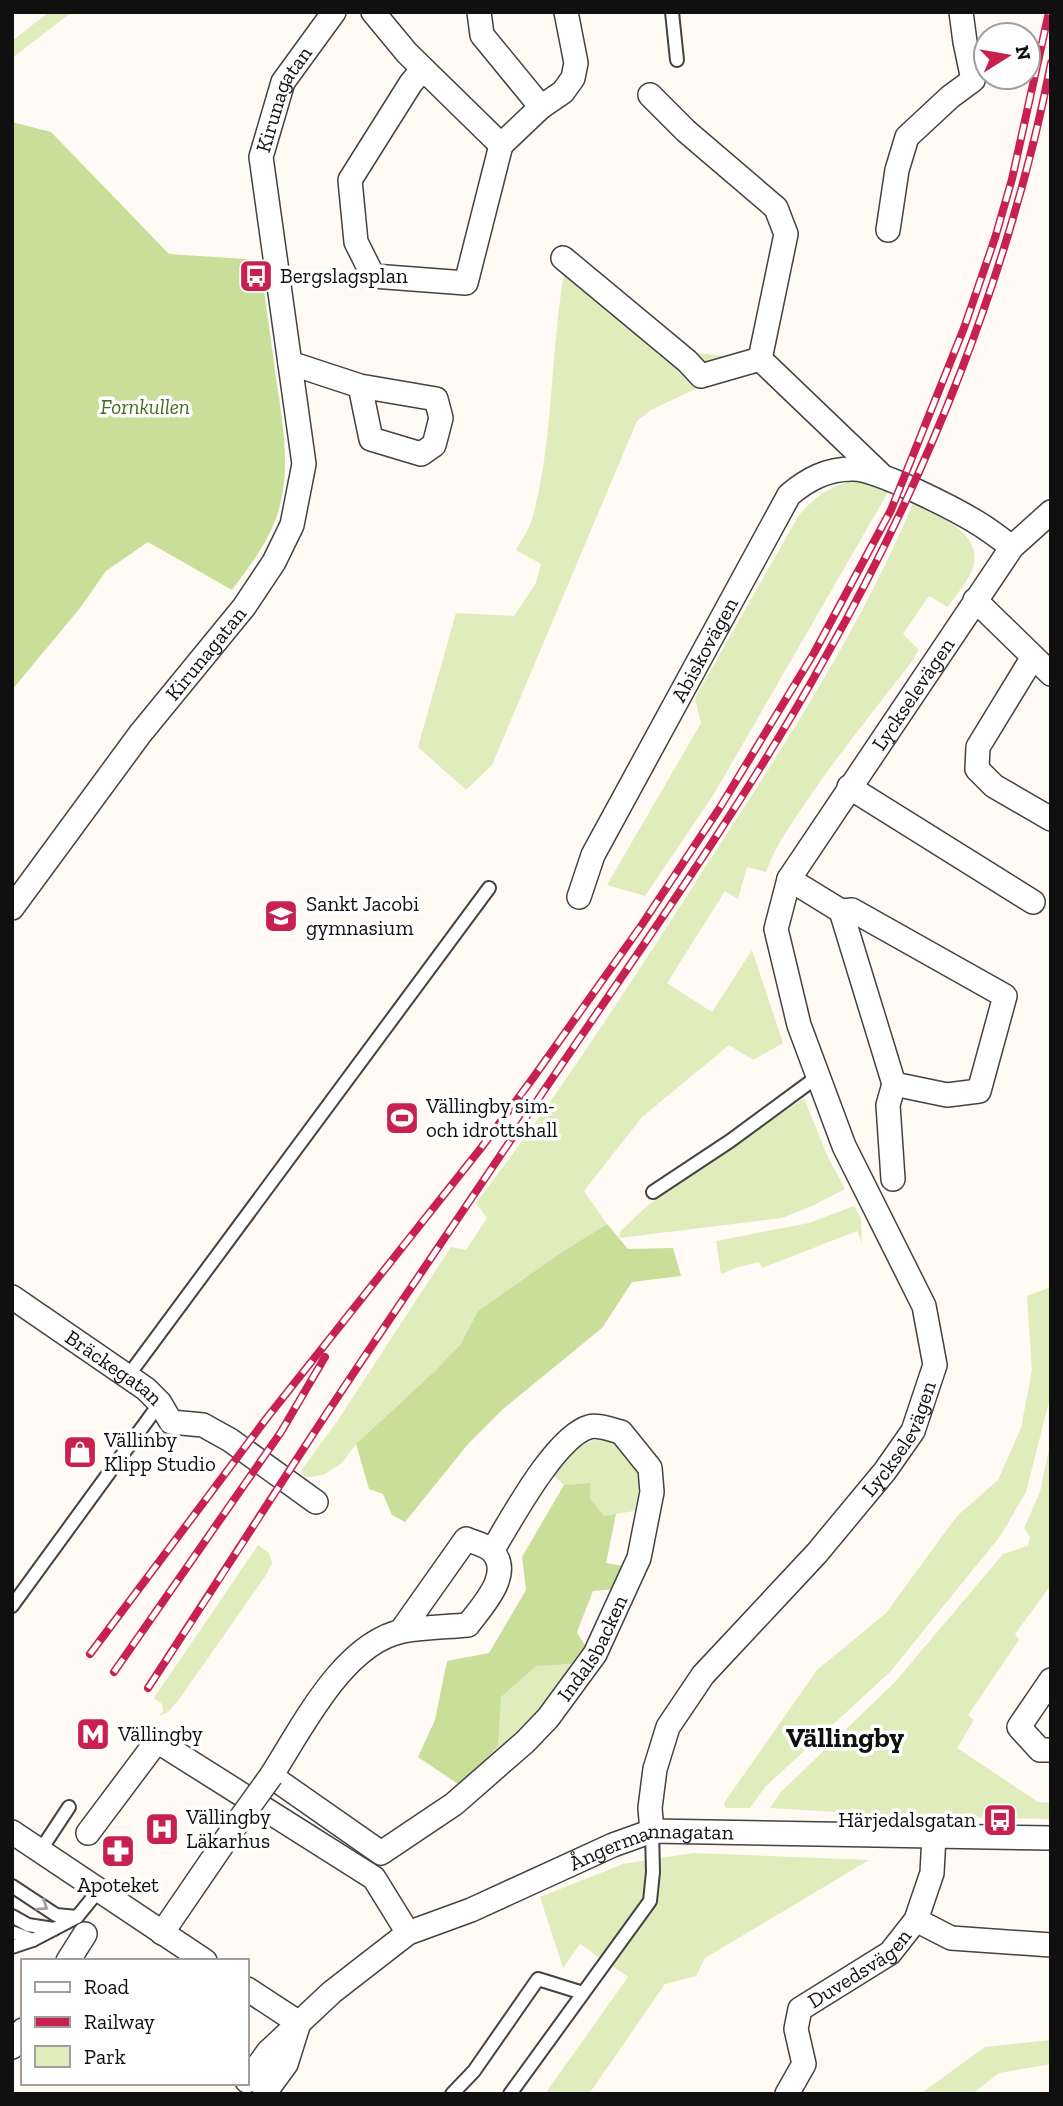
<svg xmlns="http://www.w3.org/2000/svg" width="1063" height="2106" font-family="'Zilla Slab',serif">
<rect width="100%" height="100%" fill="#fffaf4"/>
<g fill="#e0ecbb">
<path d="M49,12H72L12,58V41Z"/>
<path d="M564,274L684,351L731,357L708,383L651,410L637,421L492,765L466,790L418,747L456,613L514,616L536,583L541,564L516,550C522,539 530,528 533,516C554,437 550,354 564,274Z"/>
<path d="M853,480L891,487L714,794L645,896L607,885L701,723L695,698L799,515C817,495 828,488 853,480Z"/>
<path d="M913,503C939,515 986,535 972,570C967,583 955,596 948,607L929,596L903,634L919,650L913,660C877,707 839,753 806,802C791,824 775,846 766,872L747,867L738,899L725,891L667,983L712,1012L752,950L783,1043L753,1060L729,1045L642,1117L584,1191L607,1224L559,1254L478,1311L460,1345L436,1370L356,1444L342,1463L325,1474L311,1477L304,1476L300,1472L336,1423L451,1247L466,1250L487,1218L476,1203C558,1096 633,980 706,866C782,749 859,632 913,503Z"/>
<path d="M804,1098L827,1155L845,1189L814,1205L782,1218L619,1238L620,1232L648,1205Z"/>
<path d="M854,1206L861,1218L862,1243L857,1231L762,1268L759,1262L738,1267L721,1274L716,1241L809,1223Z"/>
<path d="M1051,1287V1394L1026,1492L1001,1535L890,1672L765,1787L750,1808H726L724,1803L817,1670L886,1613L957,1516L998,1480L1021,1428L1032,1370L1027,1296Z"/>
<path d="M1051,1439V1585L1015,1634L1019,1640L968,1715L974,1720L957,1748L1038,1802L1051,1803V1819L899,1816L770,1808L780,1793L896,1681L1003,1554L1028,1546L1030,1537L1024,1528L1040,1492Z"/>
<path d="M594,1440C621,1439 631,1454 643,1475L634,1511L604,1516L590,1498L589,1484L564,1485L551,1473L567,1453Z"/>
<path d="M258,1545L269,1553L272,1563L266,1575L180,1698L168,1712L159,1716L163,1711L162,1704L154,1698Z"/>
<path d="M571,1664C548,1715 504,1752 461,1786L498,1746L500,1697L536,1665Z"/>
<path d="M693,1853L869,1860L705,1958L696,1976L665,1984L589,2094H545L628,1977L580,1944L563,1968L540,1897L623,1864Z"/>
<path d="M1051,2040V2064L999,2073L972,2094H920L985,2047Z"/>
</g>
<g fill="#c8de99">
<path d="M12,122L51,132L169,254L260,260C265,300 271,339 276,378C282,418 290,461 281,501C274,535 252,563 232,590L148,542L106,571L80,608L12,690Z"/>
<path d="M607,1224L628,1249L673,1248L681,1276L632,1282L602,1328L502,1410L468,1444L405,1522L392,1515L383,1494L369,1489L356,1444L436,1370L460,1345L478,1311L559,1254Z"/>
<path d="M590,1483V1498L604,1516L616,1514L606,1563L623,1566L615,1589L593,1591L577,1632L585,1646L571,1664L536,1666L501,1697L498,1746L461,1786L418,1757L435,1720L447,1661L489,1653L526,1590L522,1557L564,1485Z"/>
</g>
<g fill="none" stroke-linecap="round" stroke-linejoin="round">
<g stroke="#434343" stroke-width="16">
<g id="lane">
<path d="M672,12L677,60"/>
<path d="M653,1192L730,1141L817,1077"/>
<path d="M128,1376L489,888"/>
<path d="M12,1606L160,1403"/>
<path d="M40,1851L69,1807"/>
<path d="M12,1886L56,1915L77,1917"/>
<path d="M12,1916L28,1925L54,1929"/>
<path d="M12,1932L33,1940"/>
<path d="M12,1947L33,1940L77,1917L99,1890"/>
<path d="M452,2094L474,2071L538,1979L583,1993"/>
<path d="M510,2094L650,1901L653,1872L652,1831"/>
</g>
</g>
<g stroke="#434343" stroke-width="26">
<g id="street">
<path d="M373,12L407,53L501,145L541,107L563,92L573,78L576,63L566,12"/>
<path d="M479,12L482,35L541,107"/>
<path d="M423,69L411,83L350,180L356,242L373,276L466,283L501,145"/>
<path d="M888,230L897,170L907,137L950,97L973,80L965,42L961,12"/>
<path d="M563,258L687,361L701,376L760,359L786,234L776,208L686,131L650,95"/>
<path d="M760,359L879,473"/>
<path d="M290,363L360,386L436,399L441,418L434,445L421,454L371,439L360,386"/>
<path d="M975,600L1051,674"/>
<path d="M1033,657L978,747L977,769L994,786L1051,819"/>
<path d="M849,787L1033,902"/>
<path d="M789,879L841,911L894,1084L947,1095L979,1091L1005,996L852,910L841,911"/>
<path id="s1" d="M579,897L593,855L789,495C808,479 827,469 852,469C876,468 959,511 981,525C992,532 1002,540 1012,547"/>
<path id="s2" d="M12,908L140,734L244,607L274,562L292,525L304,464L261,157L283,82L334,12"/>
<path d="M893,1179L888,1105L894,1084"/>
<path id="s3" d="M12,1297L146,1389L160,1403L171,1422L203,1425L230,1440L316,1502"/>
<path id="s4" d="M401,1631L466,1539C473,1542 486,1545 492,1551C514,1574 481,1607 468,1625C446,1627 424,1627 403,1631C343,1643 302,1728 271,1776L381,1853L454,1804L525,1742L548,1718L595,1654L639,1558L652,1492L650,1468L621,1432C612,1430 598,1424 589,1427C555,1437 511,1520 492,1551"/>
<path d="M1051,1680L1019,1727L1040,1750H1051"/>
<path id="s5" d="M652,1831L650,1808L655,1769L668,1727L703,1675L817,1553L885,1471L913,1431L935,1365L924,1306L844,1146L799,1025L776,929L789,879L1012,547L1051,512"/>
<path d="M12,1832L205,1961"/>
<path d="M88,1833L157,1741L374,1878L408,1933"/>
<path d="M916,1920L951,1938L1051,1945"/>
<path d="M162,1933L240,1819"/>
<path d="M68,1961L85,1934"/>
<path d="M247,1989L299,2023"/>
<path d="M12,2047L23,2030"/>
<path id="s6" d="M247,2081L268,2052L332,1992L408,1933L471,1910L613,1845L652,1831L1051,1838"/>
<path d="M264,2094L286,2064L298,2026"/>
<path id="s7" d="M787,2094L804,2064L796,2029L800,2009L890,1953L916,1920L932,1873L934,1836"/>
</g>
</g>
<use href="#lane" stroke="#fff" stroke-width="12"/>
<use href="#street" stroke="#fff" stroke-width="23"/>
<g stroke="#c82150" stroke-width="8">
<g id="rail">
<path d="M90,1654L266,1419L481,1148L533,1078L641,926L719,809L814,653L891,510L964,328L995,238L1012,179L1049,12"/>
<path d="M114,1672L281,1432L325,1357"/>
<path d="M148,1688C200,1609 251,1530 302,1451C381,1330 463,1212 543,1092C640,949 741,809 825,658C928,476 1011,269 1051,63"/>
</g>
</g>
<use href="#rail" stroke="#fff" stroke-width="5" stroke-dasharray="16" stroke-linecap="butt"/>
<g stroke="#434343" stroke-width="26" stroke-linecap="butt">
<path id="street-bridge" d="M240,1819L271,1776"/>
</g>
<use href="#street-bridge" stroke="#fff" stroke-width="23"/>
</g>
<defs><path id="oneway-chevron" d="M-2-3.5L2.5 0L-2 3.5" fill="none" stroke-width="1.6" stroke-linecap="round" stroke-linejoin="round" transform="scale(1.75)"/></defs>
<use stroke="#9f9f9f" href="#oneway-chevron" transform="translate(43 1906) rotate(34)"/>
<defs>
<g id="bus-square" transform="scale(1.75)"><rect x="-9" y="-9" width="18" height="18" rx="4" fill="#c82150" stroke="#fff"/><path d="M-5-6H5V4H4V6H2V4H-2V6H-4V4H-5ZM-3.5-4V0h7V-4ZM-3.5 1.2v1.5H-2V1.2ZM2 1.2v1.5H3.5V1.2Z" fill="#fff"/></g>
<g id="school-square" transform="scale(1.75)"><rect x="-9" y="-9" width="18" height="18" rx="4" fill="#c82150" stroke="#fff"/><path d="M0-5L7-2L0 1L-7-2ZM-4 1L0 2.5L4 1V4Q0 6-4 4Z" fill="#fff"/></g>
<g id="stadium-square" transform="scale(1.75)"><rect x="-9" y="-9" width="18" height="18" rx="4" fill="#c82150" stroke="#fff"/><path d="M0-5a6.5 5 0 1 0 0 10a6.5 5 0 1 0 0-10ZM-3.5-1.8h7v3.6h-7Z" fill="#fff"/></g>
<g id="shop-square" transform="scale(1.75)"><rect x="-9" y="-9" width="18" height="18" rx="4" fill="#c82150" stroke="#fff"/><path d="M-5-2.5h2.3a2.7 3.5 0 0 1 5.4 0H5L5.5 6h-11ZM-1.5-2.5h3a1.5 2.3 0 0 0-3 0Z" fill="#fff"/></g>
<g id="metro-square" transform="scale(1.75)"><rect x="-9" y="-9" width="18" height="18" rx="4" fill="#c82150" stroke="#fff"/><path d="M-5.5 5V-5H-3L0 0L3-5H5.5V5H3V-.5L0 4L-3-.5V5Z" fill="#fff"/></g>
<g id="hospital-square" transform="scale(1.75)"><rect x="-9" y="-9" width="18" height="18" rx="4" fill="#c82150" stroke="#fff"/><path d="M-5-5h3v3.5h4V-5h3V5h-3V1.5h-4V5h-3Z" fill="#fff"/></g>
<g id="pharmacy-square" transform="scale(1.75)"><rect x="-9" y="-9" width="18" height="18" rx="4" fill="#c82150" stroke="#fff"/><path d="M-2-6h4v4h4v4h-4v4h-4v-4h-4v-4h4Z" fill="#fff"/></g>
</defs>
<g fill-rule="evenodd">
<use href="#bus-square" x="256" y="276"/>
<use href="#school-square" x="281" y="916"/>
<use href="#stadium-square" x="402" y="1118"/>
<use href="#shop-square" x="80" y="1452"/>
<use href="#metro-square" x="93" y="1734"/>
<use href="#bus-square" x="1000" y="1820"/>
<use href="#hospital-square" x="162" y="1829"/>
<use href="#pharmacy-square" x="118" y="1851"/>
</g>
<g text-anchor="middle" stroke-width="7" stroke-linejoin="round" paint-order="stroke">
<g font-size="21" fill="#101010" stroke="#fff">
<text dy="7" stroke="none"><textPath href="#s2" startOffset="910">Kirunagatan</textPath></text>
<text dy="7" stroke="none"><textPath href="#s1" startOffset="278">Abiskovägen</textPath></text>
<text dy="7" stroke="none"><textPath href="#s2" startOffset="320">Kirunagatan</textPath></text>
<text dy="7" stroke="none"><textPath href="#s5" startOffset="1302">Lyckselevägen</textPath></text>
<text dy="7" stroke="none"><textPath href="#s3" startOffset="124">Bräckegatan</textPath></text>
<text dy="7" stroke="none"><textPath href="#s5" startOffset="478">Lyckselevägen</textPath></text>
<text dy="7" stroke="none"><textPath href="#s4" startOffset="926">Indalsbacken</textPath></text>
<text dy="7" stroke="none"><textPath href="#s6" startOffset="481">Ångermannagatan</textPath></text>
<text dy="7" stroke="none"><textPath href="#s7" startOffset="163">Duvedsvägen</textPath></text>
</g>
<g font-size="21" fill="#101010" stroke="#fff" text-anchor="start">
<text x="280" y="283">Bergslagsplan</text>
<text x="306" y="911">Sankt Jacobi<tspan x="306" dy="24">gymnasium</tspan></text>
<text x="426" y="1113">Vällingby sim-<tspan x="426" dy="24">och idrottshall</tspan></text>
<text x="104" y="1447">Vällinby<tspan x="104" dy="24">Klipp Studio</tspan></text>
<text x="118" y="1741">Vällingby</text>
<text x="186" y="1824">Vällingby<tspan x="186" dy="24">Läkarhus</tspan></text>
<text x="976" y="1827" text-anchor="end">Härjedalsgatan</text>
<text x="118" y="1892" text-anchor="middle">Apoteket</text>
</g>
<g font-size="21" font-style="italic" fill="#406c1c" stroke="#fff">
<text x="145" y="414">Fornkullen</text>
</g>
<g font-size="28" font-weight="bold" fill="#101010" stroke="#fff">
<text x="845" y="1747">Vällingby</text>
</g>
</g>
<rect width="1063" height="2106" fill="none" stroke="#101010" stroke-width="28"/>
<rect x="21" y="1959" width="228" height="126" fill="#ffffff" stroke="#9f9f9f" stroke-width="2"/>
<rect x="35" y="1982" width="35" height="10" fill="#ffffff" stroke="#9f9f9f" stroke-width="2"/>
<text x="84" y="1994" font-size="21" fill="#101010">Road</text>
<rect x="35" y="2017" width="35" height="10" fill="#c82150" stroke="#9f9f9f" stroke-width="2"/>
<text x="84" y="2029" font-size="21" fill="#101010">Railway</text>
<rect x="35" y="2046" width="35" height="21" fill="#e0ecbb" stroke="#9f9f9f" stroke-width="2"/>
<text x="84" y="2064" font-size="21" fill="#101010">Park</text>
<g transform="translate(1007 56) rotate(79)"><circle r="33" fill="#ffffff" stroke="#9f9f9f" stroke-width="2"/>
<path d="M0-5L12 26L0 18L-12 26Z" fill="#c82150"/>
<text y="-10" font-size="19" font-weight="bold" text-anchor="middle" fill="#101010">N</text>
</g>
</svg>
